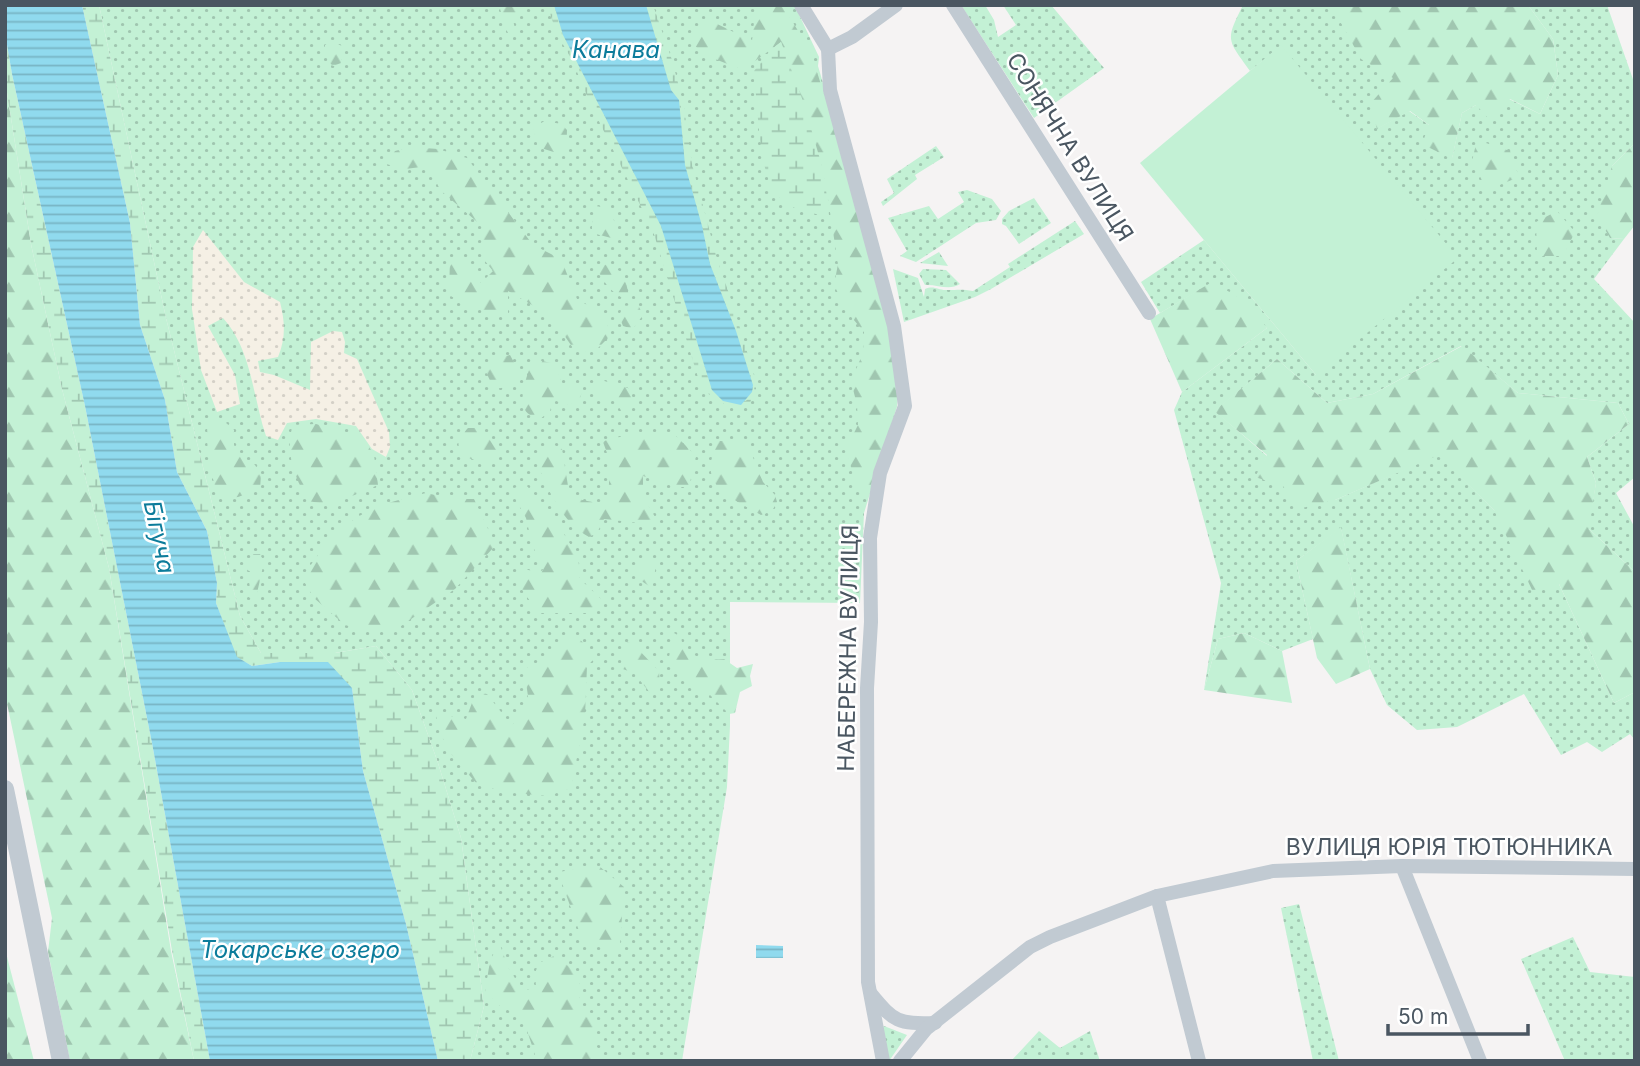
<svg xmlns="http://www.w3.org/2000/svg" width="1640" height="1066" font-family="Inter,sans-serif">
<defs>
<pattern id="green-dots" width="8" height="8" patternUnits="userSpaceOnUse" patternTransform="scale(1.75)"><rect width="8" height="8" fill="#c3f1d5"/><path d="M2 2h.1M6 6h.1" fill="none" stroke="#a0c6b0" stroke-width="1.8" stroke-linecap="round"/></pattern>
<pattern id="forest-firs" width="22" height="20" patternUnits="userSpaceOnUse" patternTransform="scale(1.75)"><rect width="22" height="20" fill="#c3f1d5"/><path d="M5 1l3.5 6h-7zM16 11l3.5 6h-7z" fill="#a0c6b0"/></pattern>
<pattern id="wetland-marsh" width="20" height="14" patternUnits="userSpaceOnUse" patternTransform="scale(1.75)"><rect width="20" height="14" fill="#c3f1d5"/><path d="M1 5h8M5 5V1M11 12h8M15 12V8" fill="none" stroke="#a0c6b0"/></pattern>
<pattern id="sand-dots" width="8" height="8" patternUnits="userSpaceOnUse" patternTransform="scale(1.75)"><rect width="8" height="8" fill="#f5f0e5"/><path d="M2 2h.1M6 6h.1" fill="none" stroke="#d4d0c7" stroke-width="1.8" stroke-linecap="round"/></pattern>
<pattern id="water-rules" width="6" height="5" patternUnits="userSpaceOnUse" patternTransform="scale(1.75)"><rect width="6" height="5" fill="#90daee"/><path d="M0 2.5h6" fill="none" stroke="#78b4c4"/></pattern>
</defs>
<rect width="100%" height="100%" fill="#f5f3f3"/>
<g fill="url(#green-dots)">
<path d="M99,5L795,6L819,57L818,66L852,182L897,406L864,513L860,603L730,602V726L727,787L682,1061H470L484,1006L461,838L438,763L412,690L376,646L335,653H261L240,616L166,318Z"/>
<path d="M961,5H985L994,20L998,37L1016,25L1003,5H1051L1104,68L1034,118Z"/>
<path d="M1243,5H1333L1394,78L1378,128L1409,111L1429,125L1452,158L1462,113L1476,105L1509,99L1540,114L1558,75L1553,39L1528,5H1607L1635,85V143L1612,166L1610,238L1624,239L1594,279L1635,323V477L1616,493L1635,528V572L1588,528L1596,483L1587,457L1629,424L1618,403L1518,393L1461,346L1373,394L1327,403L1277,359L1215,411L1267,456L1256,477L1335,500L1439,454L1496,512L1506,533L1559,584L1614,703L1635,692V740L1630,734L1602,752L1587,742L1561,755L1524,694L1457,727L1417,730L1387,705L1370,669L1341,528L1296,561L1313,639L1282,651L1244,633L1218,639L1204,690L1221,583L1174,410L1182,392L1267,328L1212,283L1160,313L1141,282L1204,240L1316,375L1281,46L1250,71C1227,39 1225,41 1243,5Z"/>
<path d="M936,146L944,157L915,175L917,179L883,206L881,202L894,193L887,179Z"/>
<path d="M967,190L992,199L1001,211L996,220L976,223L916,262L900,256L907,251L888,218L929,206L938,219L964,202L958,192Z"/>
<path d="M1034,198L1051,223L1019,244L1006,226L1002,224V219L1009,211Z"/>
<path d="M1075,221L1084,234L991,289L975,297L904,322L893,269L918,278L924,297L925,289C935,285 938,291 948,290C957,290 963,289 973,291L1010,267L1008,264Z"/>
<path d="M939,252L948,266L920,263Z"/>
<path d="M923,269L946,270L960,284C949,291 937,284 925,285L919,274Z"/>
<path d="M1299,904L1339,1061H1313L1281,908Z"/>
<path d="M1573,937L1590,972L1635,977V1061H1565L1521,959Z"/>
<path d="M884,1026L907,1035L889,1061L881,1027Z"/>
<path d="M1039,1031L1060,1048L1090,1031L1100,1061H1011Z"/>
</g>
<g fill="url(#forest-firs)">
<path d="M499,5H520L521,9L517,16L512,18L516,31L509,35L505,27Z"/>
<path d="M760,5H782L810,50L852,182L890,325L899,390L897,406L870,488L863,494L857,489L846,449L858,425L857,405L851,381L863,353L864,332L848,313L834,285L838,264L824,173L781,42L743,70L702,54L693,43L696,31L709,20L752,41L755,13Z"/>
<path d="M1331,5H1528L1553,39L1558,75L1540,114L1510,99L1488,118L1476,105L1462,113L1452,159L1422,144L1429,125L1410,111L1377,129L1370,104L1393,78L1361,59Z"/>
<path d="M331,41L342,46L341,63L333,66C326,60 325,54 325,45Z"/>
<path d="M5,80L31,244L62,389L109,568L171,951L194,1061H70L48,952L52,918L5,694Z"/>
<path d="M545,121L561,124L567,130L566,156L538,147L533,127Z"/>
<path d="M1477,140L1510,151L1519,177L1487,190L1472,161Z"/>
<path d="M1635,143V225L1624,239L1610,238L1597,216L1612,166Z"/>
<path d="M410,147L438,149L467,158L533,245L561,259L577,299L606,316L609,337L594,352L575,351L551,316L508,291V317C486,313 468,306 449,295L450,259L462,258L481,283L493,271L485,261L482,226L440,190L429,166L405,169L386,164L395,151Z"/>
<path d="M596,206L611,209L619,240L592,233V220Z"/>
<path d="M1557,211L1575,232L1563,256H1537L1536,222Z"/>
<path d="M604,264L624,273L630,301C612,294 606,286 597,269Z"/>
<path d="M1212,282L1247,302L1267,328L1182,392L1150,319Z"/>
<path d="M638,305L643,315L633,329L623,326L619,316L623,306Z"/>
<path d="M1462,346L1518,393L1618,403L1629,424L1587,457L1596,483L1589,529L1635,572V692L1614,703L1559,584L1533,592L1494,510L1439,455L1335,500L1298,509L1283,486L1255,477L1267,455L1214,411L1277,359L1327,403L1373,394Z"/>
<path d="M510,355L517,368V375L508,387L494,389L486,372L492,360Z"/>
<path d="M534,359L555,364L562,383L582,391L580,399L570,405L553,400L550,411L539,420C534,417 528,415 525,410C518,399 528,370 534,359Z"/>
<path d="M601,380L628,388L636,405L622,412L613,398H597L595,382Z"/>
<path d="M208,418L225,422L234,430V445L245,463L255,465L261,475L260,489L238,497L219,499C210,472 205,447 208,418Z"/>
<path d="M316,424L363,437L374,455L378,485L331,505L308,501C295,478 284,451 293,425Z"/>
<path d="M468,428H482L497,451L485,463L468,458L459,450L458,438Z"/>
<path d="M650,434L676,436L696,456L689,487H677L643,476V496L655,517L648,524L604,519L597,533L589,537C561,522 548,489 536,461L546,446L554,445L562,449L569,492L582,500L608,505L610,461L603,442L610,438Z"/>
<path d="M719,441H739L748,445L763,482L775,495L777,502L772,511L761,515C727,495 695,485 719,441Z"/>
<path d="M526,485C540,500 573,542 578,561C580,566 579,573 579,578L600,598L602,602L594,613H538L515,579L518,573L523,569L539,572L543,570L532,544L526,518L510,489Z"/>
<path d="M426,493L453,499H474L489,531L494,547L455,589L395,630L371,631L345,625L314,598L302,578C340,521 360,508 426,493Z"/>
<path d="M1341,527L1370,669L1336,684L1317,658L1296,561Z"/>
<path d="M253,554H260L264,562L255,602L249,597L250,589L249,580L254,577V573L247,570Z"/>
<path d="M650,557L657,560L652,588L637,578L636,565Z"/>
<path d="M674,633L681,637L683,648L687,654C698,656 714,661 724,659L737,668L753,664L750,676L752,686L740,692L735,713L729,714L710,695L695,691L679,677L669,657Z"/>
<path d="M1244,633L1282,651L1292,703L1204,690L1218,639Z"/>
<path d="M574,634L597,656L587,666L585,716L571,788L548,796L503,792L476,783L446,748L435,713L466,719L476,692L487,694L512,726L528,696L524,669L553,655Z"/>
<path d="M627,642L633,644L659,671L660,687L650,693L634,673L620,668Z"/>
<path d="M599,866L624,887L620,945L616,956L610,955L603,947L583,942L558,872Z"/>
<path d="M499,942L508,967L523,991L536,987L535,973L539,963L556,955L579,976V1003L596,1028V1045L605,1061H537L522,1015L502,1008L485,992L490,961Z"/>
<path d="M5,949L34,1061H6Z"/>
</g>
<g fill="url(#wetland-marsh)">
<path d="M82,5H99L166,318L240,616L261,653H335L376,646L412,690L438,763L461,838L484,1006L470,1061H438L406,924L363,771L352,688L280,662L252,666L236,657L216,603L217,583L207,531L177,472L165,400L140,325L130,223Z"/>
<path d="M547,5H554L563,35L661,226L712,390L746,401L752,392L753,385L736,331L710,264L702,226L685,165L679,100L671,90L646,5H653L672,60L684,106L692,164L717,259L734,308L756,382V397L742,409C725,407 713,399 701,387L653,231L590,103L572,60L557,34Z"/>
<path d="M5,33L12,74L85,406L152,743L210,1061H194L172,951L109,568L62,389L31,244L5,80Z"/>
<path d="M781,42L803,101L824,173L829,215C809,215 784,208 773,189C757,161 759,104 753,72C765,59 766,53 781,42Z"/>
</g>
<path fill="url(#sand-dots)" d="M203,230L244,282L280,302C285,322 286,338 278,357L258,361L260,372L274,375L310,390L311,342L333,331L342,332L345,342L344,353L357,359L389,432L390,447L386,457L372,449L356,426L316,419L287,423L278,440L266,436C253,398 252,350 223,318L208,326L235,375L240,404L217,412L201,370L192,309L193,247Z"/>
<path fill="#c3f1d5" d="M1281,45L1458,258L1316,375L1140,163Z"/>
<g fill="url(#water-rules)">
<path d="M5,5H82L130,223L140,325L165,400L177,472L207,531L217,583L216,603L237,657L252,666L280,662H328L352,688L363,771L406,924L438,1061H210L152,743L85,406L12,74L5,33Z"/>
<path d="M554,5H646L671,90L679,100L685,165L702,226L710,264L736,331L753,385L752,392L741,405L723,401L712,390L661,226L563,35Z"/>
<path d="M756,945L783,946V958H756Z"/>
</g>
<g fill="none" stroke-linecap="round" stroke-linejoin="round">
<g stroke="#c1cad2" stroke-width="14">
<path d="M801,5L828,49L830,90L894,326L905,406L880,473L870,538L871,622L867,688L868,982L883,1061"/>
<path d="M953,5L1149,313"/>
<path d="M828,49L852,37L896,5"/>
<path d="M1402,866L1480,1061"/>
<path d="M1157,896L1199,1061"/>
<path d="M871,994C894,1022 898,1024 935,1023"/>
<path d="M900,1061L926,1029L1030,947L1050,937L1157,896L1273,871L1402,866L1635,869"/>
</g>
<path stroke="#c1cad2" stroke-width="18" d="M5,789L61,1061"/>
</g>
<g text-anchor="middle" stroke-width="5" stroke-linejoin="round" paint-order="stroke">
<g font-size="23" fill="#4a5661" stroke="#fff">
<text transform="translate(1070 147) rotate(58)" y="8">СОНЯЧНА ВУЛИЦЯ</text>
<text transform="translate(848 648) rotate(-89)" y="8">НАБЕРЕЖНА ВУЛИЦЯ</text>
<text x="1449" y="855">ВУЛИЦЯ ЮРІЯ ТЮТЮННИКА</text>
</g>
<g font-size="24" font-style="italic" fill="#0c7c9b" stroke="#fff">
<text x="616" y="58">Канава</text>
<text transform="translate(159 537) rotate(78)" y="8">Бігуча</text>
<text x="300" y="958">Токарське озеро</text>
</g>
</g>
<rect width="1640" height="1066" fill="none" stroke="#4a5661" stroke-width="14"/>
<path d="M1388 1024v10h140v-10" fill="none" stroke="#4a5661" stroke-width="3.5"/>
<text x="1398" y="1024" font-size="21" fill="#4a5661" stroke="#ffffff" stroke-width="5" paint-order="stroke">50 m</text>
</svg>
